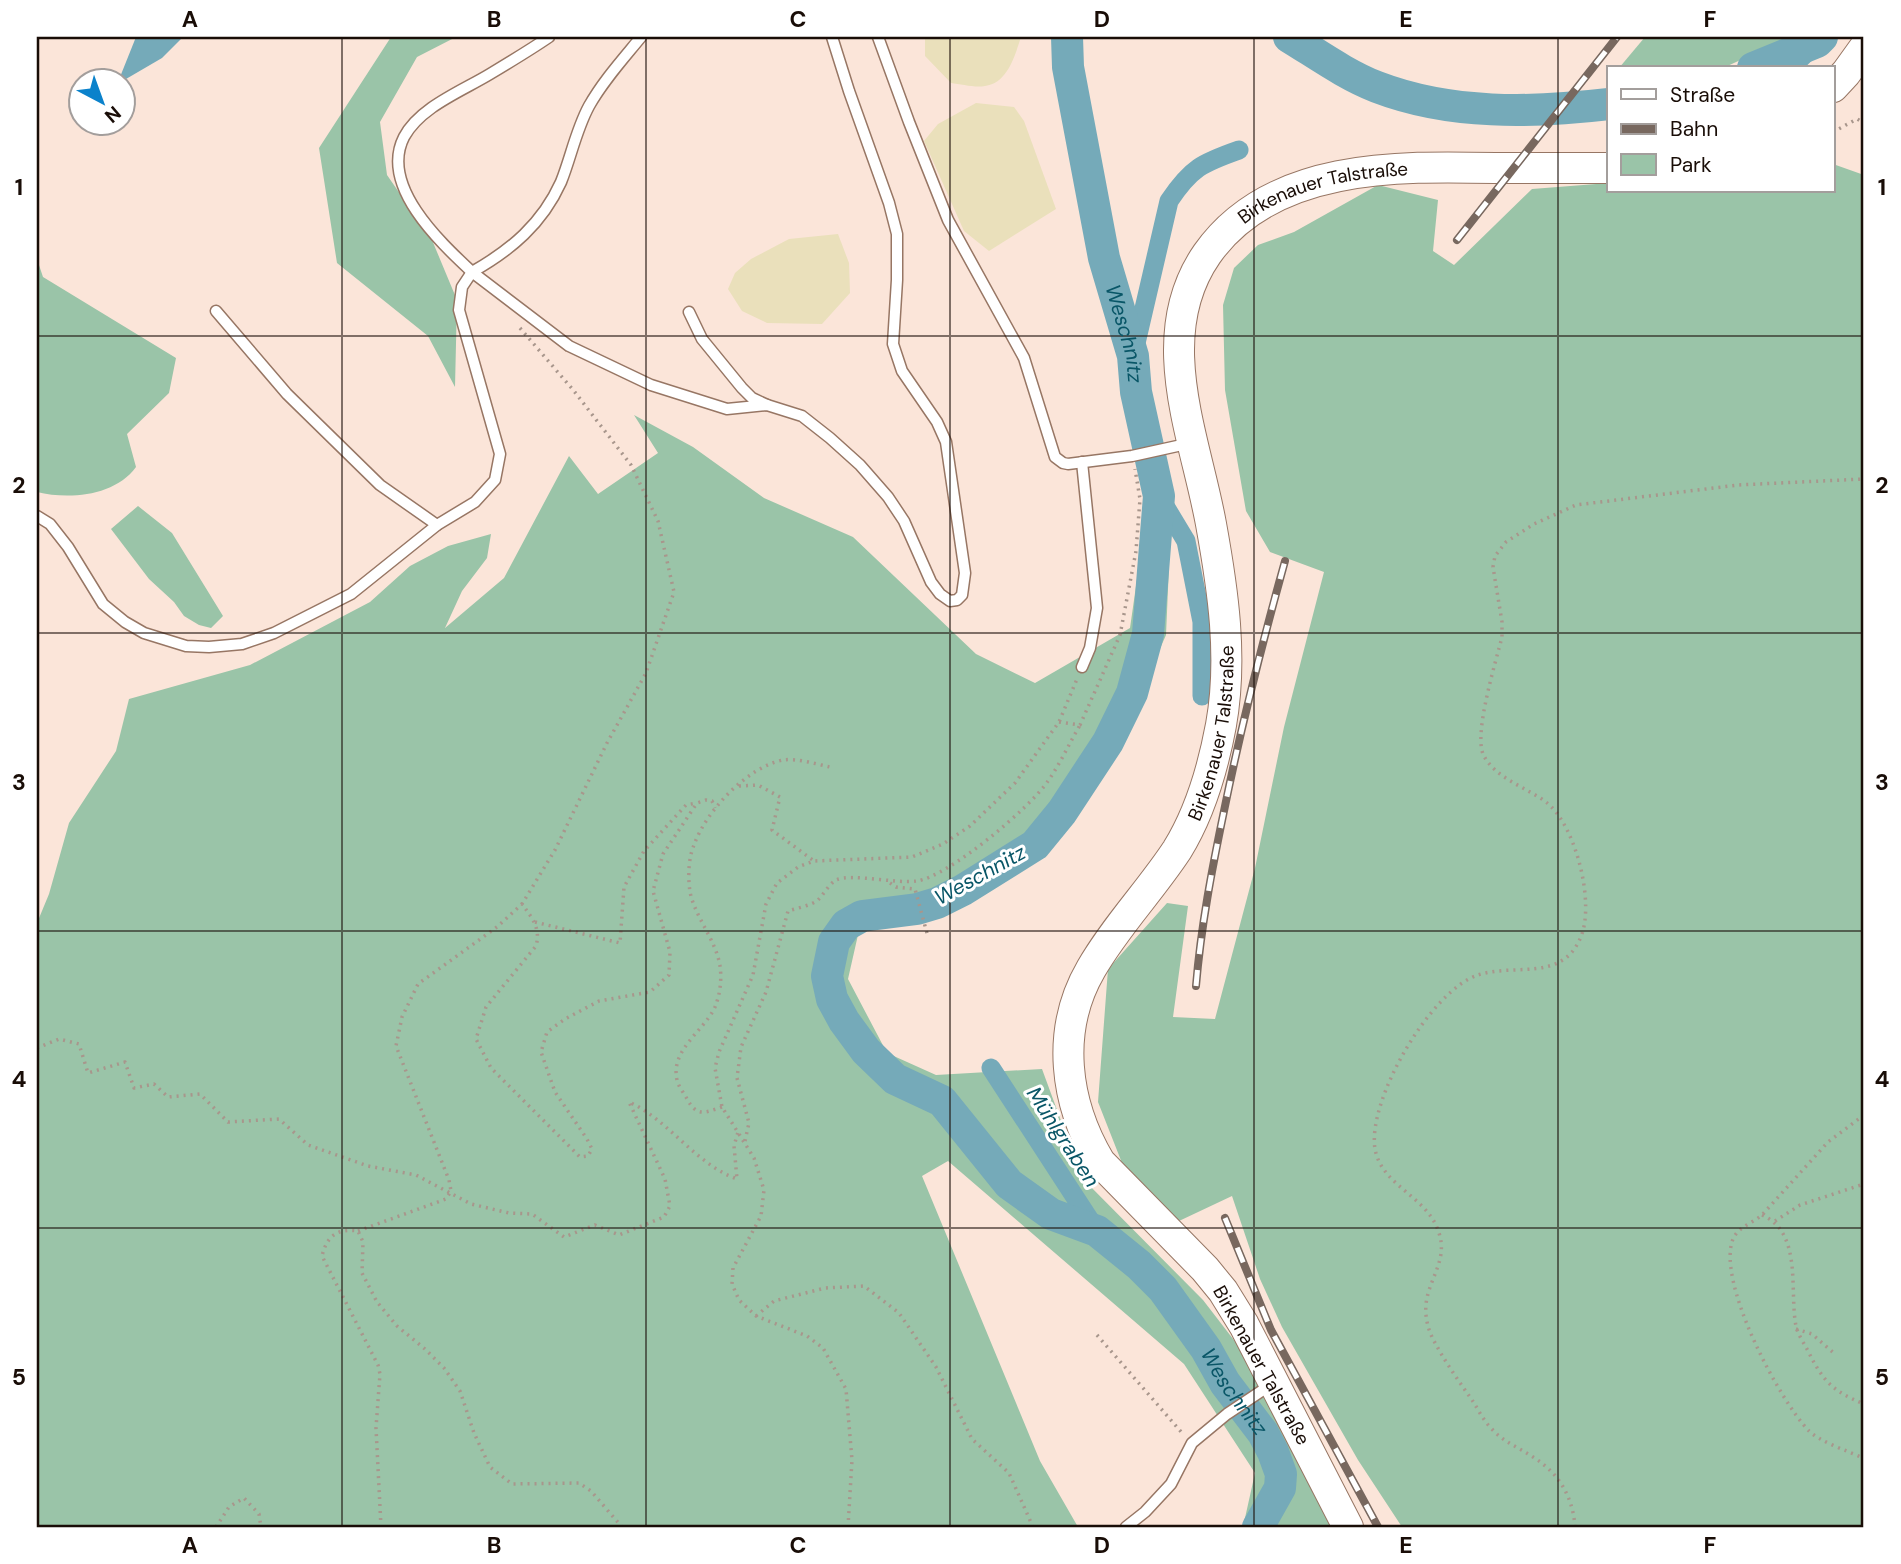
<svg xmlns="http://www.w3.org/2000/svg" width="1901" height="1564" font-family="'DM Sans',sans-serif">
<rect width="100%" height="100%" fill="#fbe5d9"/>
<g fill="#9ac4a8">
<path d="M391,37H456L417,57L380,122L387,175L432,240L457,300L455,387L428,336L337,263L319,148Z"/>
<path d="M1645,37H1791L1723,68H1619Z"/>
<path d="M1833,164L1864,175V1527H1402L1358,1460L1282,1327L1260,1279L1232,1196L1179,1221L1122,1163L1098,1102L1108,969L1167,903L1188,906L1173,1017L1215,1019L1255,868L1284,727L1324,572L1270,552L1246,511L1225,390L1223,305L1234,268L1258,245L1294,232L1378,185L1438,200L1433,251L1454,265L1532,189L1609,183V191H1833Z"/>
<path d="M37,259L43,277L176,358L169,393L127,434L136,467C115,496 69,500 37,492Z"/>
<path d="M634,415L693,447L764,498L853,537L976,654L1035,683L1130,628L1148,502L1169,566L1166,635L1111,760L1041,843L954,892L860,926L848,979L887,1053L936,1075L1042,1069L1082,1178L1203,1300L1240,1348L1334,1527H1243L1255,1473L1184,1364L948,1161L922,1176L1040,1461L1078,1527H37V923L49,894L69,823L116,751L129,699L250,665L370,602L410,566L448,546L491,534L487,558L462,591L445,628L504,578L569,456L598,494L658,453Z"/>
<path d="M138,506L172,533L223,616L211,628L199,625L184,616L174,602L149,579L111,529Z"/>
</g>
<g fill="#eae0bb">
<path d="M925,37H1021C1015,55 1008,83 985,86C975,88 961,84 951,83L925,56Z"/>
<path d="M976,103L1014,107L1024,121L1056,209L989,251L964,231L924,141L938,124Z"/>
<path d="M838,234L849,263L850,293L822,324L767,323L742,311L728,289L735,273L751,259L789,239Z"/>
</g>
<path fill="#75aab9" d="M136,37H183L162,58L126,79L120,77Z"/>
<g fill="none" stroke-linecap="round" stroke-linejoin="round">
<g stroke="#75aab9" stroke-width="19">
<path d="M1791,68L1817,42"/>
<path d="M1133,356L1169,201C1191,168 1202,163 1239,150"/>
<path d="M1159,496L1186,541L1202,622V696"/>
<path d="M991,1068L1097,1231"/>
</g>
<g stroke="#75aab9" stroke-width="32">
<path id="s1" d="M1067,37L1068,67L1104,258L1133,356L1136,392L1159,496L1148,634L1132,693L1108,742L1062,812L1035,845L963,890L937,903L917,909L862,916L846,925L834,942L827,976L832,999L844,1021L866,1051L895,1079L942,1101L1009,1184L1051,1214L1097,1231L1139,1265L1163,1289L1206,1349L1225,1383L1263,1433L1273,1452L1281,1474L1280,1488L1258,1527"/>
<path d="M1289,37C1317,54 1346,75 1377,87C1450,115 1532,113 1609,104"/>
<path d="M1753,68L1817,42L1822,37"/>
</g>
<g stroke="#977664" stroke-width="13">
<g id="service">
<path d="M549,37C530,50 510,62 490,74C462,91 420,107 404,137C379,186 441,243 472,272C511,250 542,224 561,182C571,157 576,130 589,106C603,81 623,59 641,37"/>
<path d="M878,37L909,122L948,220L1024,358L1055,457L1063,463L1068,464L1132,456L1191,443"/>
<path d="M216,311L287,394L380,485L437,525"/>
<path d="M689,312L702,339L742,388L752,398L767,405"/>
<path d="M37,516L50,524L68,547L103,604L125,622L144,633L186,646L209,647L242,644L274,633L351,594L437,525L475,502L495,480L500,454L459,310L462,287L472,272L569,346L651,385L727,409L767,405L802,416L830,438L860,465L888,497L904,521L931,582L940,594L950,601L957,600L962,595L965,573L946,442L937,422L902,371L893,344L897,280V234L889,203L849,91L832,37"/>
<path d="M1082,667L1090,648L1097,608L1082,462"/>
<path d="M1126,1527L1145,1512L1171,1484L1192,1443L1227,1414L1272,1384"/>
</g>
</g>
<g stroke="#977664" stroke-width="32">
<g id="secondary">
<path d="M1833,87L1846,73L1864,48"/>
<path id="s2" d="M1348,1527L1244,1325L1223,1291L1205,1269L1100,1162C1065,1103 1055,1031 1091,969C1115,927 1150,891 1177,850C1200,813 1213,768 1221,725C1233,658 1223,590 1211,524C1195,436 1150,336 1207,254C1271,163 1398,166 1497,168C1534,168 1571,168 1609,168"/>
</g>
</g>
<g stroke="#a8968c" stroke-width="3.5" stroke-dasharray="2 5" stroke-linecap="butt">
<path d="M1833,132L1857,119L1864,123"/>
<path d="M520,328L574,391L631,465L658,521L674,592L646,673L607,743L555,850L522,904"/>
<path d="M1059,722L1080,725L1120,635L1136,551L1140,499L1135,469"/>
<path d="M739,786L758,785L780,797L772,830L814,861"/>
<path d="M890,883L896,887L915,889L928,937"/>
<path d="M535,922L620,943L624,887L644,851L686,805L697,803"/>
<path d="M37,1048L59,1039L79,1044L88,1073L125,1062L134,1088L154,1084L168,1097L200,1094L228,1122L279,1119L308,1145L368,1166L416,1175L471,1204L509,1213L532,1214L564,1237L595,1225L619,1235L664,1217L670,1206L665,1179L629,1102C669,1120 695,1164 737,1179L734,1146L738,1132"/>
<path d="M722,1107C704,1113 697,1117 687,1099C684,1093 678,1086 677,1080C670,1050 704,1031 715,1007C720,995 722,979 720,966C716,940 695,917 690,892C688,878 688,859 694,845C706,811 747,767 783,760C797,758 816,764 830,767"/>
<path d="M1864,1115L1828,1142L1762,1215C1753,1223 1738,1227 1733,1239C1716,1281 1779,1400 1809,1431C1819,1441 1847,1451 1861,1457L1864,1461"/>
<path d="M745,1141L749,1123L737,1078L741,1047L766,992L788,911C797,908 810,906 818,900C824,894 829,884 836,880C851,873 896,884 917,881C949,876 1029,809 1048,781C1060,764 1069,744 1080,725"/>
<path d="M1762,1215C1803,1233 1789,1290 1796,1326C1798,1335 1804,1343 1808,1351C1823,1381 1832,1391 1864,1404"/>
<path d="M1775,1221L1800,1205L1864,1184"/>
<path d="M358,1231L446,1199L451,1191L449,1180L396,1046L402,1017L418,984L497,927L522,904C532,918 541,928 536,946L486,1007L476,1039L491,1068L580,1157L588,1156L592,1149L587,1139L555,1092L541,1052L547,1032L565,1019L599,1001L650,992L669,975L670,952L653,891L663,854L697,803L706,800L712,801L715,808"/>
<path d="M756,1316L774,1301L825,1288L864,1286L899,1313L936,1367L972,1439L1009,1473L1033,1527"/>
<path d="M1796,1329L1812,1334L1836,1355"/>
<path d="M1097,1335L1183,1434"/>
<path d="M216,1527L229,1507L244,1498L259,1514L261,1527"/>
<path d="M381,1527L376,1428L380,1374L378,1365L322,1256C327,1236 337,1228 358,1231L363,1242L362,1273L377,1302L397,1326L425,1349L444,1368L460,1391L474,1433L490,1467L512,1484L579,1483L591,1491L622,1527"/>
<path d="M848,1527L852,1460L846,1389L823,1348L807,1336L756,1316L739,1300L732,1284L733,1268L761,1216L764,1190L754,1158L722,1107L715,1068L719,1052L753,975L766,904L777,883L798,867L814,861L912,857L943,844L970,826L1015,783L1059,722L1077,679"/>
<path d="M1575,1527C1573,1497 1559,1473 1533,1457C1518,1447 1503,1442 1491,1428C1483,1420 1478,1409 1472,1400C1458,1380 1443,1359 1432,1337C1427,1326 1425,1315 1426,1304C1429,1278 1448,1260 1439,1233C1428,1196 1382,1187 1375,1149C1367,1100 1431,990 1478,975C1514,963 1561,982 1580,939C1596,905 1576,825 1546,802C1526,787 1494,778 1483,754C1474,732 1496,661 1502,637V622L1493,567L1495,556L1506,542L1534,524L1576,505L1738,485L1864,479"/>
</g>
<use href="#service" stroke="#fff" stroke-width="10"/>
<use href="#secondary" stroke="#fff" stroke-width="30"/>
<g stroke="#78685f" stroke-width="8">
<g id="rail">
<path d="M1457,240L1617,37"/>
<path d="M1196,986C1201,926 1212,869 1224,811C1241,727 1262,644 1285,561"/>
<path d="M1225,1218L1271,1330L1378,1527"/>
</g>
</g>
<use href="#rail" stroke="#fff" stroke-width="5" stroke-dasharray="16" stroke-linecap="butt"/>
</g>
<path fill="none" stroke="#190d07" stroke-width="2" stroke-opacity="0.55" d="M342,37V1527M646,37V1527M950,37V1527M1254,37V1527M1558,37V1527M37,336H1864M37,633H1864M37,931H1864M37,1228H1864"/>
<g text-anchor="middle" stroke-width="6" stroke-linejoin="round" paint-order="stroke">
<g font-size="19" fill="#190d07" stroke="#fff">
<text dy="7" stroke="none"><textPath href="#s2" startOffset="1547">Birkenauer Talstraße</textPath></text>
<text dy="7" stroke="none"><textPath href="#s2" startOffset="919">Birkenauer Talstraße</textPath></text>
<text transform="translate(1262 1365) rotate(61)" y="7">Birkenauer Talstraße</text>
</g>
<g font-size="21" font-style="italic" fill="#095667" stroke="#fff">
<text dy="7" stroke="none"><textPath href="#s1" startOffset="303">Weschnitz</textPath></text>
<text transform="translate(980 875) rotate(-29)" y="7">Weschnitz</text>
<text transform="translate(1063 1137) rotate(57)" y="7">Mühlgraben</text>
<text dy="7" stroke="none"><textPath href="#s1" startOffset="1712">Weschnitz</textPath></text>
</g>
</g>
<rect width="1901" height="1564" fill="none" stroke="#ffffff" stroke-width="77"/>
<rect x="1607" y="66" width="228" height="126" fill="#ffffff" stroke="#a39e9c" stroke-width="2"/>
<rect x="1621" y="89" width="35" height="10" fill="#ffffff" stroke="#a39e9c" stroke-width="2"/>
<text x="1670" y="102" font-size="21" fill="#190d07">Straße</text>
<rect x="1621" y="124" width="35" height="10" fill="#78685f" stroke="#a39e9c" stroke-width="2"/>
<text x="1670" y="136" font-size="21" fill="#190d07">Bahn</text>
<rect x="1621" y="154" width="35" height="21" fill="#9ac4a8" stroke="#a39e9c" stroke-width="2"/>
<text x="1670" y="172" font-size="21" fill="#190d07">Park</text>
<g transform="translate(102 102) rotate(139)"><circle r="33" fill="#ffffff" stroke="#a39e9c" stroke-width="2"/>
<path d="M0-5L12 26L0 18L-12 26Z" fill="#0b82cb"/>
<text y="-10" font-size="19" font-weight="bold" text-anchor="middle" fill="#190d07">N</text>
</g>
<rect x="38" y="38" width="1824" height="1488" fill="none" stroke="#190d07" stroke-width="2.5"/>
<g font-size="23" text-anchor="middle" font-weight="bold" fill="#190d07">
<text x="190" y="27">A</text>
<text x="494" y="27">B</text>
<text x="798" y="27">C</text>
<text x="1102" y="27">D</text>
<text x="1406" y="27">E</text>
<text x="1710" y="27">F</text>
<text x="19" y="195">1</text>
<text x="1882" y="195">1</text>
<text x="19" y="493">2</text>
<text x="1882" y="493">2</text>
<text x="19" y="790">3</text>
<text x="1882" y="790">3</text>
<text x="19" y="1087">4</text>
<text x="1882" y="1087">4</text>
<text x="19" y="1385">5</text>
<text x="1882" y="1385">5</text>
<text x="190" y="1553">A</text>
<text x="494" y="1553">B</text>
<text x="798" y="1553">C</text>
<text x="1102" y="1553">D</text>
<text x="1406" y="1553">E</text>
<text x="1710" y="1553">F</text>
</g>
</svg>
